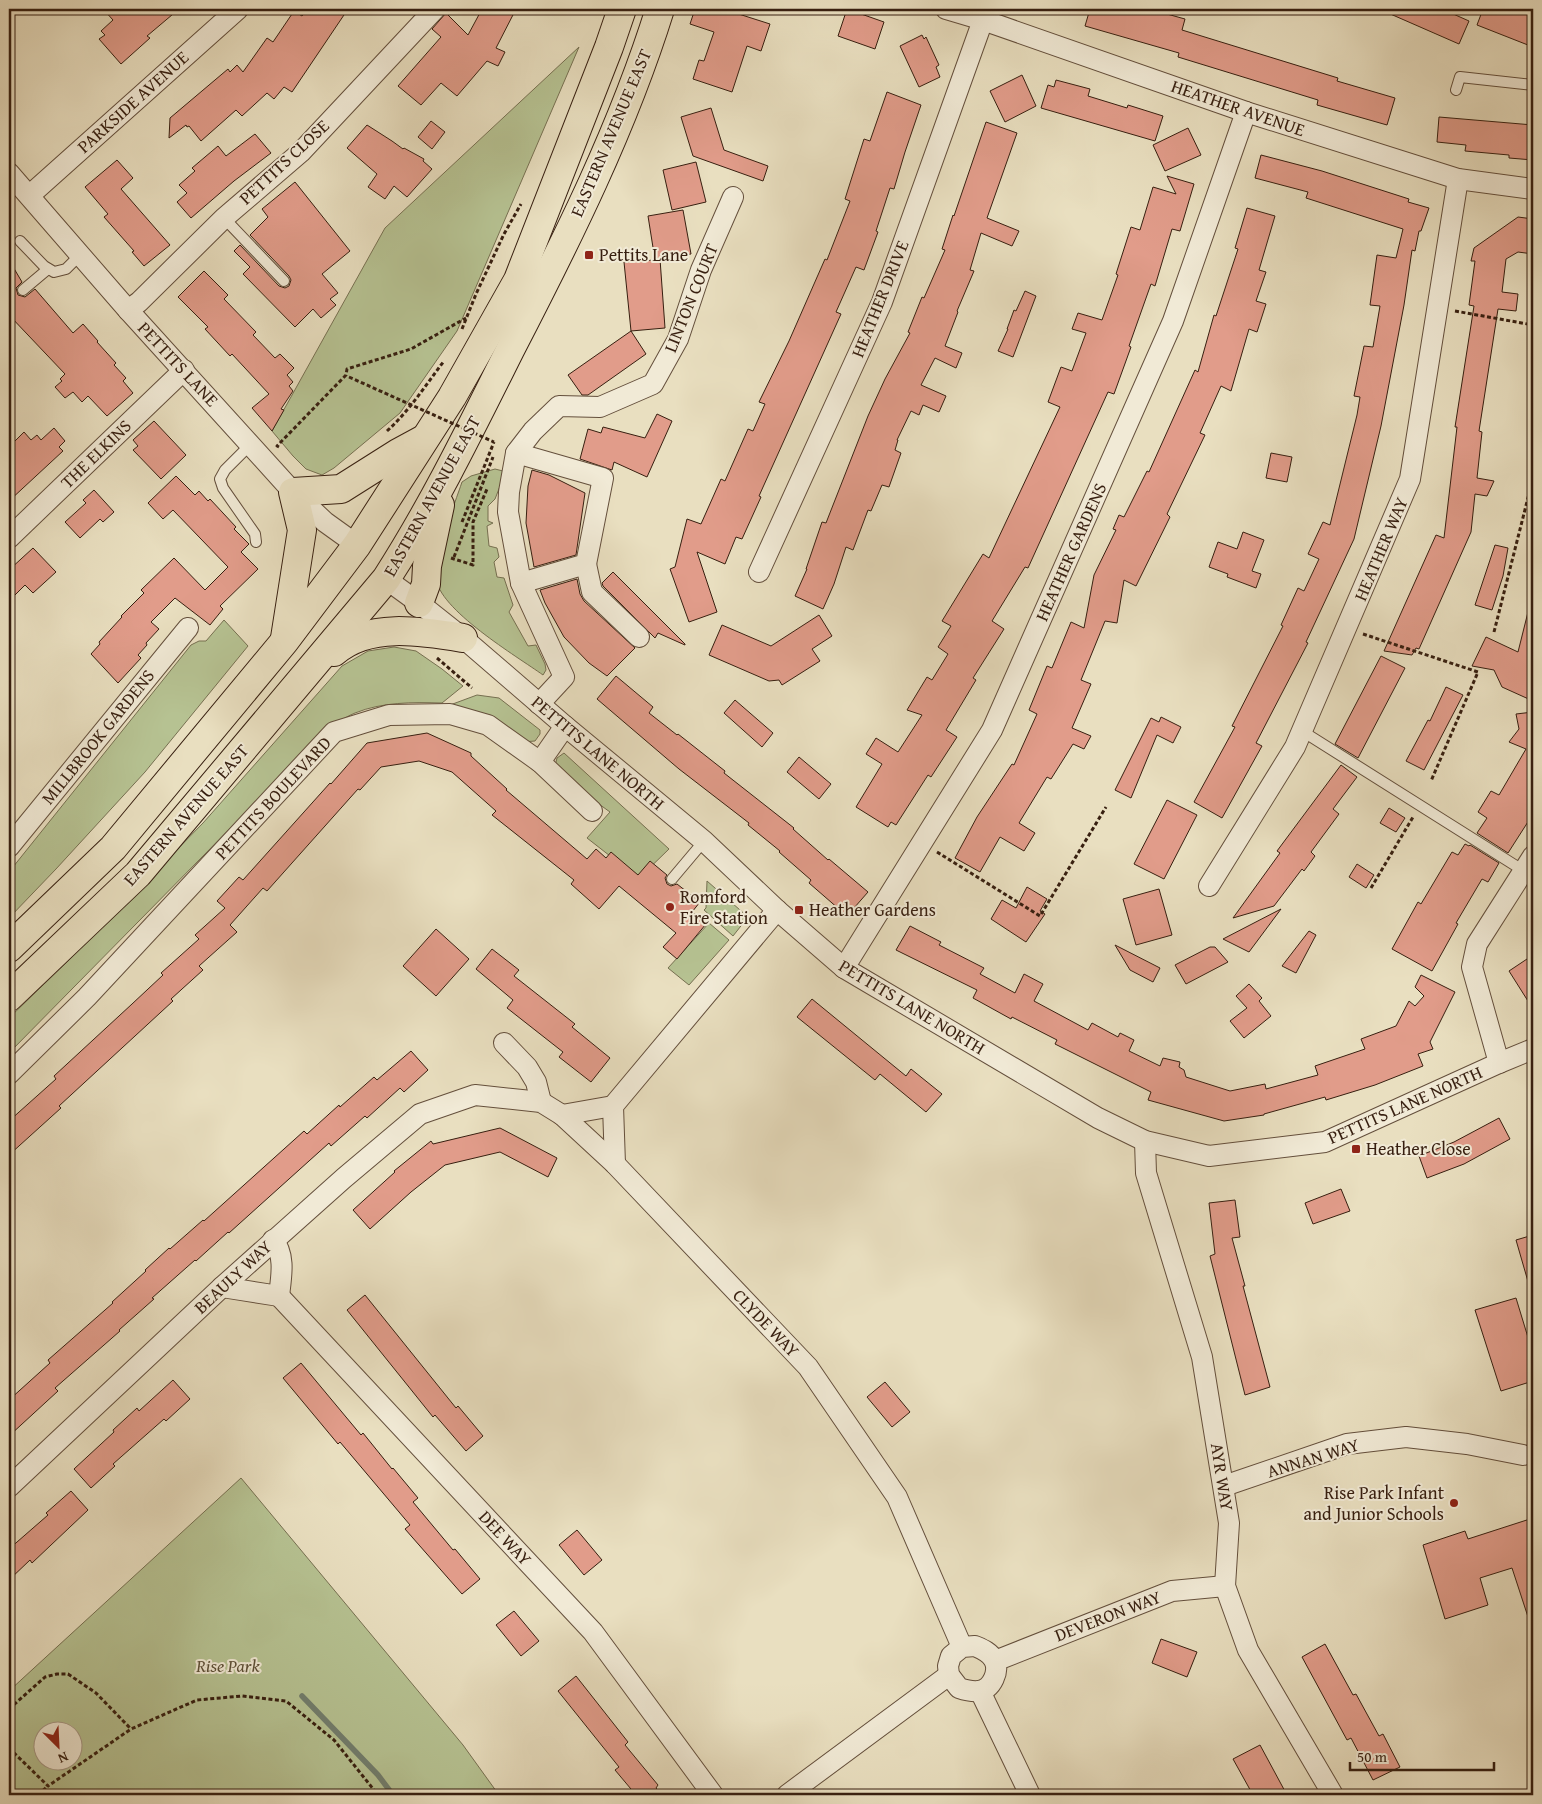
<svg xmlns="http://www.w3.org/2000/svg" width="1542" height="1804" font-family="'Gentium Book Plus',serif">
<rect width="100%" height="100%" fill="#e9dfc0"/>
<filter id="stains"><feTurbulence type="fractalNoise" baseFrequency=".004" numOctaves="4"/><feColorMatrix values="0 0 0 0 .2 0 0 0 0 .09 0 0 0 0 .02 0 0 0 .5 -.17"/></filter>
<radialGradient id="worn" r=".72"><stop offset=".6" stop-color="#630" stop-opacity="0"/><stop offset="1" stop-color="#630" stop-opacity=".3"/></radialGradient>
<g fill="#b6c292" stroke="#767051" fill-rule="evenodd">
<path d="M579,47L457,331L400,413L334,468L322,475L306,469L293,456L272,431L385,228Z"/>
<path d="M495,469L503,471L504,476L495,499L488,506V521L493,523L487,526L489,546L497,548L499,557L494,562L497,577L504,578L513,605L509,612L528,646L536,645L545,664L546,670L543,675C518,657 437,609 436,577C435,553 454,506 462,482L471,476Z"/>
<path d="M224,620L248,646L145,772L56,869L9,918V872L191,645L199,641H206Z"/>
<path d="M394,647L416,651L442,669L463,686L442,703C413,702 382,702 355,713C347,716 339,722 331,726L9,1053V1018L72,957L203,823L342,666L368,651Z"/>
<path d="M477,695L499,698L540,730V734L535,741L522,742L450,705Z"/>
<path d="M564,753L669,849L634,883L628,870L587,838L610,812L560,776L555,766L557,758Z"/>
<path d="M707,881L748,917L733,936L704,910L706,908Z"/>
<path d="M709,923L729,940L689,985L668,968Z"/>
<path d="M241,1478L463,1745L499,1795H9V1691ZM42,1732H72V1762H42Z"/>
</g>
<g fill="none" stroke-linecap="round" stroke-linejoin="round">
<path stroke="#727e6e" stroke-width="5.5" d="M302,1696L378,1775L393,1795"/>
</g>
<g fill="#e19c8a" stroke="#371f10">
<path d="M103,9H179L147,36L150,38L121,64L99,39L105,35L101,31L113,20Z"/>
<path d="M308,9H348L292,92L284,87L274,99L267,93L242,116L236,110L201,141L189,126L187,127L186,125L169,138L170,118L228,69L230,72L237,65L243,72L267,38L273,42L294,11L302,16Z"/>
<path d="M482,9H516L496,48L505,52L498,66L487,61L457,96L441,83L421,105L398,86L441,37L432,29L446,13L468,35Z"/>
<path d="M695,9H723L770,24L761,51L747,46L732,92L693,79L699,60L704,61L714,32L690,24Z"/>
<path d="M847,9L884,22L875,49L838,36Z"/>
<path d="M1090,9H1149L1185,19L1182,30L1338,78L1337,81L1395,98L1387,125L1317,105L1318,100L1178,57L1179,53L1085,26Z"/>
<path d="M1379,9H1442L1469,21L1459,44Z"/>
<path d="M1483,9H1516L1533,15V47L1477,25Z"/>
<path d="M922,35L924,39L926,37L939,65L936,67L940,77L919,87L900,46Z"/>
<path d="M1022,75L1036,106L1005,122L990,91Z"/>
<path d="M1056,80L1090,89L1088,96L1127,108L1128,105L1163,116L1155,141L1041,108L1048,85L1054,87Z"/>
<path d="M887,92L921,105L905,152L894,189L890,188L876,231L878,232L864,270L856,267L836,312L841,314L759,496L761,497L742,539L736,537L725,564L697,552L717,612L689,622L670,569L675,567L687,519L701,524L721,479L725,481L748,429L753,431L765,404L759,402L789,341L825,259L827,260L850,201L845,199L864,139L870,141Z"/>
<path d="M711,108L724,150L768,166L763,181L693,156L681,117Z"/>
<path d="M1439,117L1533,125V160L1509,158V155L1465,151L1466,145L1437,142Z"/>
<path d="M431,121L445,132L432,149L418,137Z"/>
<path d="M986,122L1017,133L987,218L1019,231L1012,246L981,233L970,270L974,271L957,311L958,312L945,346L962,353L956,368L935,358L921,385L946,396L939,412L923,405L919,415L911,411L897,440H898L895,450L901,453L889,487L882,485L871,511L868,510L853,550L846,547L834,584L823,609L795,596L807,569H806L822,522L826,523L868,416L885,379L910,333L908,332L922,297L924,298L945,250L942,249L953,215L954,216Z"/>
<path d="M367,125L392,141L403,149L404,148L424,159L423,161L432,169L407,197L394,186L385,199L368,187L377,174L347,148Z"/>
<path d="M1188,128L1201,155L1165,171L1153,145Z"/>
<path d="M255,134L271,153L234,181L191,218L177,202L187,193L179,185L195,171L192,168L218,146L226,156Z"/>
<path d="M1261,155L1322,171L1409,199L1408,202L1429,208L1421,231H1419L1415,251L1412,250L1404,305L1381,426L1354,539L1306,642L1308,643L1256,743L1262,746L1222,818L1194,802L1235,727L1232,726L1283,626L1281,625L1298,588L1304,591L1319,559L1308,554L1323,522L1330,525L1357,415L1360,397L1354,396L1364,346L1373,347L1380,306L1370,305L1377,255L1396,258L1403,229L1306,198L1308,192L1255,178Z"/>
<path d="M117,160L133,178L121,189L170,245L144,266L132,252L134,251L104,217L108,214L85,187Z"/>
<path d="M696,162L706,202L672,210L663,170Z"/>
<path d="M1167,176L1194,184L1180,231L1172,229L1155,286L1151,284L1129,346L1131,347L1114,394L1108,392L1028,568L1025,567L992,621L1004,629L973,678L976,680L946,730L957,737L931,777L928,775L896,825L891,822L888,827L856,807L882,764L866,754L876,738L898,752L922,715L907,710L927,677L932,680L948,654L938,647L951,626L942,621L983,554L989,558L1060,407L1048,402L1061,367L1072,371L1086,333L1072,329L1078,313L1102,320L1118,275L1116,274L1131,227L1140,230L1153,187L1176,194Z"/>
<path d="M295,182L350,251L322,274L338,293L330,299L336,305L321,318L313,309L295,327L243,274L250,267L234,251L240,245L279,286L285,288L289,286L291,280L289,276L250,235L268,217L262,209Z"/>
<path d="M1247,208L1275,216L1259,270L1266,272L1256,301L1266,304L1257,332L1249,329L1231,391L1221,386L1200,433L1205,435L1167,514L1170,517L1136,586L1124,580L1117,623L1105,621L1081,680L1091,684L1072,728L1091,736L1084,749L1073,744L1051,779L1047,777L1019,823L1035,833L1024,851L1000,837L980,872L955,858L977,817L1012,764L1014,765L1037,714L1029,710L1047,666L1052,668L1071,622L1084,628L1094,575L1116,530L1113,529L1119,515L1124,517L1147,471L1149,472L1195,370L1198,372L1214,315L1216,316L1238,249L1235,248Z"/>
<path d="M683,210L691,254L656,260L660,259L665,328L631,331L646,354L588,395H582L568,375L631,331L624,262L655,260L648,216Z"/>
<path d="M1518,217L1533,219V254L1518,252L1506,259L1502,292L1518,294L1516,311L1498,309L1479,431L1482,432L1477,478L1494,481L1487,496L1475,494L1471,532L1419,649L1416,648L1412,655L1384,651L1436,535L1444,538L1457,427H1455L1474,306L1469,305L1475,261H1471L1474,248Z"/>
<path d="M9,260L22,282L16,288L18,295L25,297L35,289L73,333L83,324L98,341L97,342L116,363L114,365L126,378L123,381L133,393L107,416L88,396L82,402L73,392L65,398L55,387L62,381L60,379L65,374L9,315Z"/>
<path d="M204,271L228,295L224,299L256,332L253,335L275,358L280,354L294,368L287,375L293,382L289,386L293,391L281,409L284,410L272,431L252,408L269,394L232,354L230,356L205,329L208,327L178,297Z"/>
<path d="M1025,291L1036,296L1013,357L998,351L1008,329H1007L1014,310L1016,311Z"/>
<path d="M657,414L672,421L647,477L614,462L612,470L580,459L588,429L601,433L603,427L645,438Z"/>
<path d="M154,421L186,455L161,479L133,450L138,446L133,440Z"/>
<path d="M54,428L65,441L59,447L63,451L9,501V447L24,432L31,440L37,435L41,440Z"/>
<path d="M1271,453L1292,457L1287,482L1266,478Z"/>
<path d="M532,470L549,475L585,493L576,555L534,567L526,523L528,486Z"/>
<path d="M176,476L195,495L199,491L208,501L210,499L236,527L234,529L249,544L241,552L258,569L220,606L223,609L210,625L175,598L151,622L159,629L146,643L147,645L138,655L141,658L118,683L91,654L100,644L99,642L122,617L121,616L144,593L141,590L174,558L205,590L228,567L173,510L163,519L148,503Z"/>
<path d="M94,490L114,512L103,522L100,519L80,538L65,522L86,503L83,500Z"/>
<path d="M1243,532L1264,540L1252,571L1261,574L1256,588L1227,577L1228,574L1209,567L1218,542L1237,549Z"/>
<path d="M1495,545L1508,548L1503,576L1492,610L1475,605Z"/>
<path d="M33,548L56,572L33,593L25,585L9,601V570Z"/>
<path d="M613,572L685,644V645L658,633L655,638L603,586L602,583Z"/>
<path d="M577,579L580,594L584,601L635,648L607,676L589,663L564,637L545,603L540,590Z"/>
<path d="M1528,612H1533V701L1502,687L1494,670L1472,666L1486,637L1518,652Z"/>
<path d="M819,615L832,636L812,649L820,661L782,685L779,680L769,681L709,655L722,625L771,646Z"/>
<path d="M1381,656L1405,668L1358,758L1335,744Z"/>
<path d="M616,676L653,707L649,713L677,735L678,734L725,771L724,773L794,828L793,829L828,860L829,859L868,892L847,916L809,883L811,880L779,852L780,851L748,825L749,823L679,769L597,699Z"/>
<path d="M1446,687L1463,695L1424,770L1406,761L1428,720L1430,721Z"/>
<path d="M735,700L773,733L762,747L724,713Z"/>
<path d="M1533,712V814L1508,853L1477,833L1487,818L1478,812L1491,791L1499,795L1526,749L1509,742L1519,729L1516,714Z"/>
<path d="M1161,717L1181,727L1173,743L1157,735L1131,798L1115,790L1151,718L1159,722Z"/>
<path d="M427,733L471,753V756L507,789L506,790L587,859L596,849L606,858L611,852L638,875L650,861L667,875L665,878L667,884L671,886L677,884L700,902L692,912L706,924L677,959L663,947L676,933L619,886L599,909L571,884L574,880L492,815L496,811L452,772L419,761L381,767L360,790L358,789L267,891L263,888L230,925L237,932L199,966L203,970L171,999L173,1001L59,1106L61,1108L9,1155V1121L56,1079L54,1076L132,1004L163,975L161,973L199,939L195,935L225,908L217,901L239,877L243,880L330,783L331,784L367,743Z"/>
<path d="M799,757L831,784L819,799L787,772Z"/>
<path d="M1341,765L1357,777L1333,809L1339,814L1311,852L1315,856L1304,871L1302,869L1274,906L1233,918L1280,853L1277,851Z"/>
<path d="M1167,800L1197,815L1164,879L1134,864Z"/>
<path d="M1389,808L1405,818L1396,832L1380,823Z"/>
<path d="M1465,844L1469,846L1470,845L1499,863L1488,882L1482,879L1456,923L1458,924L1432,971L1392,949L1418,902L1421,904L1452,852L1458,855Z"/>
<path d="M1357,864L1374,875L1366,888L1349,877Z"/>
<path d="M1027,887L1047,899L1040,911L1045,914L1026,942L991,919L1002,900L1016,908Z"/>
<path d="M1159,889L1172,935L1136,945L1123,899Z"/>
<path d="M1281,909L1249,952L1223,939Z"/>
<path d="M910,926L941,942L939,945L984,968L980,974L1015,993L1024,974L1043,984L1034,1001L1088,1030L1092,1023L1118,1037L1120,1033L1134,1040L1129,1051L1160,1066L1163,1058L1180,1062L1179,1067L1184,1070L1186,1077L1230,1091L1265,1084L1266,1089L1318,1075L1315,1066L1365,1049L1361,1039L1396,1026L1409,1001L1415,1006L1424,996L1415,987L1421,975L1455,992L1430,1042L1433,1049L1418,1054L1423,1066L1375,1085L1326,1100L1325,1097L1264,1114V1115L1224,1121L1148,1100L1151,1092L1055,1044L1057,1040L1012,1017L1011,1019L973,998L977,990L896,950Z"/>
<path d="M436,929L469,959L436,996L403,966Z"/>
<path d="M1309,931L1316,935L1296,973L1282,966Z"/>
<path d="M1115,945L1160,968L1153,982L1130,970Z"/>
<path d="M1210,947H1215L1228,962L1186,984L1175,965Z"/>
<path d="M492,949L519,970L514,976L575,1024L572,1027L610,1058L591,1082L559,1057L563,1052L507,1008L513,1000L476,969Z"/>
<path d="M1533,955V1009L1509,971Z"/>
<path d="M1249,984L1262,998L1259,1001L1271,1016L1244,1038L1230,1021L1247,1008L1236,996Z"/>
<path d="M812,999L906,1076L911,1069L942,1094L926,1112L880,1074L875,1080L797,1017Z"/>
<path d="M411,1051L428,1070L404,1092L400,1088L367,1118L365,1116L331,1146L329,1143L229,1233L228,1232L196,1261L195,1260L152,1298L154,1299L119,1330L120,1331L55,1388L58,1391L9,1436V1400L50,1363L48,1360L113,1303L112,1302L146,1271L145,1270L169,1248L170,1249L203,1220L204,1221L304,1131L307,1134L339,1105L340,1107L374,1077L377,1080Z"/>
<path d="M1499,1118L1510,1139L1464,1164L1427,1178L1419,1156L1454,1142Z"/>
<path d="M500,1128L557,1158L548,1177L500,1152L445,1165L411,1192L370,1229L353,1210L395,1172L394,1171L431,1141L433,1144Z"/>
<path d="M1341,1189L1350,1211L1313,1224L1305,1203Z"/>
<path d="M1235,1200L1240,1237L1232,1238L1245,1286H1243L1270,1387L1245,1395L1210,1256L1215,1254L1209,1203Z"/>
<path d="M1533,1235V1285H1529L1516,1240Z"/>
<path d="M365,1295L456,1408L458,1406L483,1436L466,1451L435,1415L433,1417L347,1310Z"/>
<path d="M1516,1298L1530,1344L1533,1343V1381L1501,1391L1475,1310Z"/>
<path d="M301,1363L361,1435L363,1433L392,1469L393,1468L418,1498L413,1502L453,1550L455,1549L480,1579L462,1594L405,1529L410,1525L340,1442L338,1444L283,1378Z"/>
<path d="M173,1380L190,1399L166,1421L164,1419L113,1464L115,1466L91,1488L74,1469L114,1432L113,1430L137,1408L139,1411Z"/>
<path d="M885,1382L910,1412L892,1427L867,1397Z"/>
<path d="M71,1491L88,1510L32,1563L30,1560L9,1580V1549L48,1515L46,1513Z"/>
<path d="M1533,1518V1623H1530L1512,1568L1480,1578L1488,1605L1445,1619L1423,1545L1465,1531L1468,1539Z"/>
<path d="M577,1530L602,1560L584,1575L559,1545Z"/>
<path d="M514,1611L539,1641L521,1656L496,1625Z"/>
<path d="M1161,1639L1197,1652L1187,1677L1152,1663Z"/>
<path d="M1325,1644L1353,1695L1356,1694L1379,1736L1383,1734L1400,1767L1373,1780L1351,1738L1347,1740L1302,1657Z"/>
<path d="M576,1676L628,1742L625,1745L658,1785L656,1788L662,1795H636L615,1770L619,1767L558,1691Z"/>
<path d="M1260,1745L1287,1795H1253L1233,1759Z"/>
</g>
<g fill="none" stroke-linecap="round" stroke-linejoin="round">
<g stroke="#644f3c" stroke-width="12">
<g id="lane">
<path d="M1456,90L1460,77L1533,85"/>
<path d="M224,218L284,281"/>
<path d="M20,241L44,266L54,272L66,269L81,254"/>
<path d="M23,290L48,269"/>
<path d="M251,444L225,470L220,479L223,488L255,534L256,542"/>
<path d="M1302,731L1524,871"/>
<path d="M672,879L704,841"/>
</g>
</g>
<g stroke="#644f3c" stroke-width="22">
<g id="street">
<path d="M946,9L983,20L1246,112L1458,179L1533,189"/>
<path d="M9,173L128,310L293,492L325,522L357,545"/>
<path d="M30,195L238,9"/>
<path d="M128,310L139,302L224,218L301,152L435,9"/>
<path d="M516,453L603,478L586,564L521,583"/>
<path d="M9,538L184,370"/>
<path d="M586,564L592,592L639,637"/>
<path d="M759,572L882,302L983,20L985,9"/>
<path d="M386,579L419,603L463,638L565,726L704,841L777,910L844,968L1098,1118L1145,1141L1209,1156L1325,1142L1499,1063L1533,1049"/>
<path d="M539,704L564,677L521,583L508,512L509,492L516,453L533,431L559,406L600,407L653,384L678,339L701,270L733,197"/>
<path d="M540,762L565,726"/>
<path d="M9,847L188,628"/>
<path d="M1209,886L1295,747L1410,479L1458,179"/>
<path d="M844,968L992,730L1173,321L1246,112"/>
<path d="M504,1043L527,1067L536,1082L541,1102"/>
<path d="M1499,1063L1472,967L1477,944L1533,856"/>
<path d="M9,1074L87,997L334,732L389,715L450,714L488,725L540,762L592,811"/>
<path d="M562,1115L613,1106"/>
<path d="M1145,1141L1146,1173L1202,1357L1229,1523L1225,1586L1248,1650L1333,1795"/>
<path d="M615,1164L613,1106L777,910"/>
<path d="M222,1287L279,1296C281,1278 286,1255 273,1240"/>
<path d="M279,1296L593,1632L713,1795"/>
<path d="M1224,1486L1347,1444L1406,1437L1467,1444L1523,1455"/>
<path d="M9,1487L222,1287L344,1178L420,1114L475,1095L541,1102L562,1115L615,1164L808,1367L897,1497L962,1647"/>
<path d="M975,1646C982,1649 990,1652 994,1660C1000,1671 992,1689 979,1691C972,1692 965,1690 959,1688L949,1675L948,1666L951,1656L962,1647Z"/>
<path d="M995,1661L1172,1591L1225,1586"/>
<path d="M980,1691L1030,1795"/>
<path d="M787,1795L949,1675"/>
</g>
</g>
<g stroke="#371f10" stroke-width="30">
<g id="highway">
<path d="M419,603L426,584L427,566L440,505"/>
<path d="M285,638L302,530L293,492L341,489L398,453L422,440"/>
<path d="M334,652C368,622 421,631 463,638"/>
<path d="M9,948L113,848L284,642L357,545L452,397L518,280L609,47L622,9"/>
<path d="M9,997L138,874L386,579C433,506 471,428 510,350C567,240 623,128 660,9"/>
</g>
</g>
<g stroke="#371f10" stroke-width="3" stroke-dasharray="4 2.5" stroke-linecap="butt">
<path d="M1455,311L1533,325"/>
<path d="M462,329L476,294L504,234L521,204"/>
<path d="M387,431C409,411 426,385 444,361"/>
<path d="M279,447L277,446L346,375L347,369L411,349L466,318"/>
<path d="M462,522L494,442"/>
<path d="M454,557L493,457"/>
<path d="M451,558L473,565V522L487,489"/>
<path d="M1494,632L1533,478"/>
<path d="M1363,634L1478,672L1431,781"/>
<path d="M437,658L472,688"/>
<path d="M937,852L1040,916L1106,807"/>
<path d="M1371,888L1413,817"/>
<path d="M9,1709L45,1677L57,1674H68L96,1693L131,1729"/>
<path d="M9,1748L48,1786L131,1729L197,1700L242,1696L286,1701L334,1740L378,1795"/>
<path d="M38,1795L48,1786"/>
</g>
<use href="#lane" stroke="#f1ead6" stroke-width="10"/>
<use href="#street" stroke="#f1ead6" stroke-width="20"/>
<use href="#highway" stroke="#e9dfc0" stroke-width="28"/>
<path stroke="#371f10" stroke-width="3" stroke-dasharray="4 2.5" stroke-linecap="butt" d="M349,377L494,442"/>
</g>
<g fill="#8f2418" stroke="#f1ead6" stroke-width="2">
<rect x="584" y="250" width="10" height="10" rx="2.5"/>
<circle cx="670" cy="907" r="5"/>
<rect x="794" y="905" width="10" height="10" rx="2.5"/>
<rect x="1351" y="1144" width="10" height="10" rx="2.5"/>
<circle cx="1454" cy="1503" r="5"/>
</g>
<g text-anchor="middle" stroke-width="4" stroke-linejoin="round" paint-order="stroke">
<g font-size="18" fill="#371f10" stroke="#f1ead6">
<text transform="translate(133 102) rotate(-42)" y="6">PARKSIDE AVENUE</text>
<text transform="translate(1238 108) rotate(19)" y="6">HEATHER AVENUE</text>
<text transform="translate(611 133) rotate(-67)" y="6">EASTERN AVENUE EAST</text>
<text transform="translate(284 162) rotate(-43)" y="6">PETTITS CLOSE</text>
<text transform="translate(691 298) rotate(-68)" y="6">LINTON COURT</text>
<text transform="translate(880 299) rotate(-68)" y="6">HEATHER DRIVE</text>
<text transform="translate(178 364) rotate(47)" y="6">PETTITS LANE</text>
<text transform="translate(96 454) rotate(-44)" y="6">THE ELKINS</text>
<text transform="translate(432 496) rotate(-61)" y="6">EASTERN AVENUE EAST</text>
<text transform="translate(1381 549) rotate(-67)" y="6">HEATHER WAY</text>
<text transform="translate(1071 552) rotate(-66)" y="6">HEATHER GARDENS</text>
<text transform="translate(98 737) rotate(-51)" y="6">MILLBROOK GARDENS</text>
<text transform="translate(598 753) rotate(40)" y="6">PETTITS LANE NORTH</text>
<text transform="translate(273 798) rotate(-47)" y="6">PETTITS BOULEVARD</text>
<text transform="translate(186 815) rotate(-49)" y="6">EASTERN AVENUE EAST</text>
<text transform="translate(912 1007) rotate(31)" y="6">PETTITS LANE NORTH</text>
<text transform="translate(1405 1105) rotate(-24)" y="6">PETTITS LANE NORTH</text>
<text transform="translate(233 1277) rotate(-43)" y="6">BEAULY WAY</text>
<text transform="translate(766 1323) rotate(46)" y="6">CLYDE WAY</text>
<text transform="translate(1313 1458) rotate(-17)" y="6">ANNAN WAY</text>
<text transform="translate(1222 1477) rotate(81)" y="6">AYR WAY</text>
<text transform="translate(505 1538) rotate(47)" y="6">DEE WAY</text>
<text transform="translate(1108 1616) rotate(-21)" y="6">DEVERON WAY</text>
</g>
<g font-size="18" fill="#371f10" stroke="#f1ead6" text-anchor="start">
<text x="599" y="261">Pettits Lane</text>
<text x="680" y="903">Romford<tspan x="680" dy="21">Fire Station</tspan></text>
<text x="809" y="916">Heather Gardens</text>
<text x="1366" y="1155">Heather Close</text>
<text x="1444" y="1499" text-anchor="end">Rise Park Infant<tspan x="1444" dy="21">and Junior Schools</tspan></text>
</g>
<g font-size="18" font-style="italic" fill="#5d5037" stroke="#f1ead6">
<text x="228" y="1672">Rise Park</text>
</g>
</g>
<rect width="1542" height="1804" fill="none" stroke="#e9dfc0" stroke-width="30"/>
<rect x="10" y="10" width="1522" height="1784" fill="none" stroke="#371f10" stroke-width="2.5"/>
<rect x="15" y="15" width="1512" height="1774" fill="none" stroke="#371f10"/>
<g transform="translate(58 1746) rotate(156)"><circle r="24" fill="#f1ead6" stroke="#a79987"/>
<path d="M0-4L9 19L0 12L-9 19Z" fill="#8f2418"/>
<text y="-8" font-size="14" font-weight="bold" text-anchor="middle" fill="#371f10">N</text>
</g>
<path d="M1350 1762v8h144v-8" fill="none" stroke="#371f10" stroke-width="2.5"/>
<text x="1357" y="1762" font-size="15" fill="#371f10" stroke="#f1ead6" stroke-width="4" paint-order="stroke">50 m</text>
<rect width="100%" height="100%" filter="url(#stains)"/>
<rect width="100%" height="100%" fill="url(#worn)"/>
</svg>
